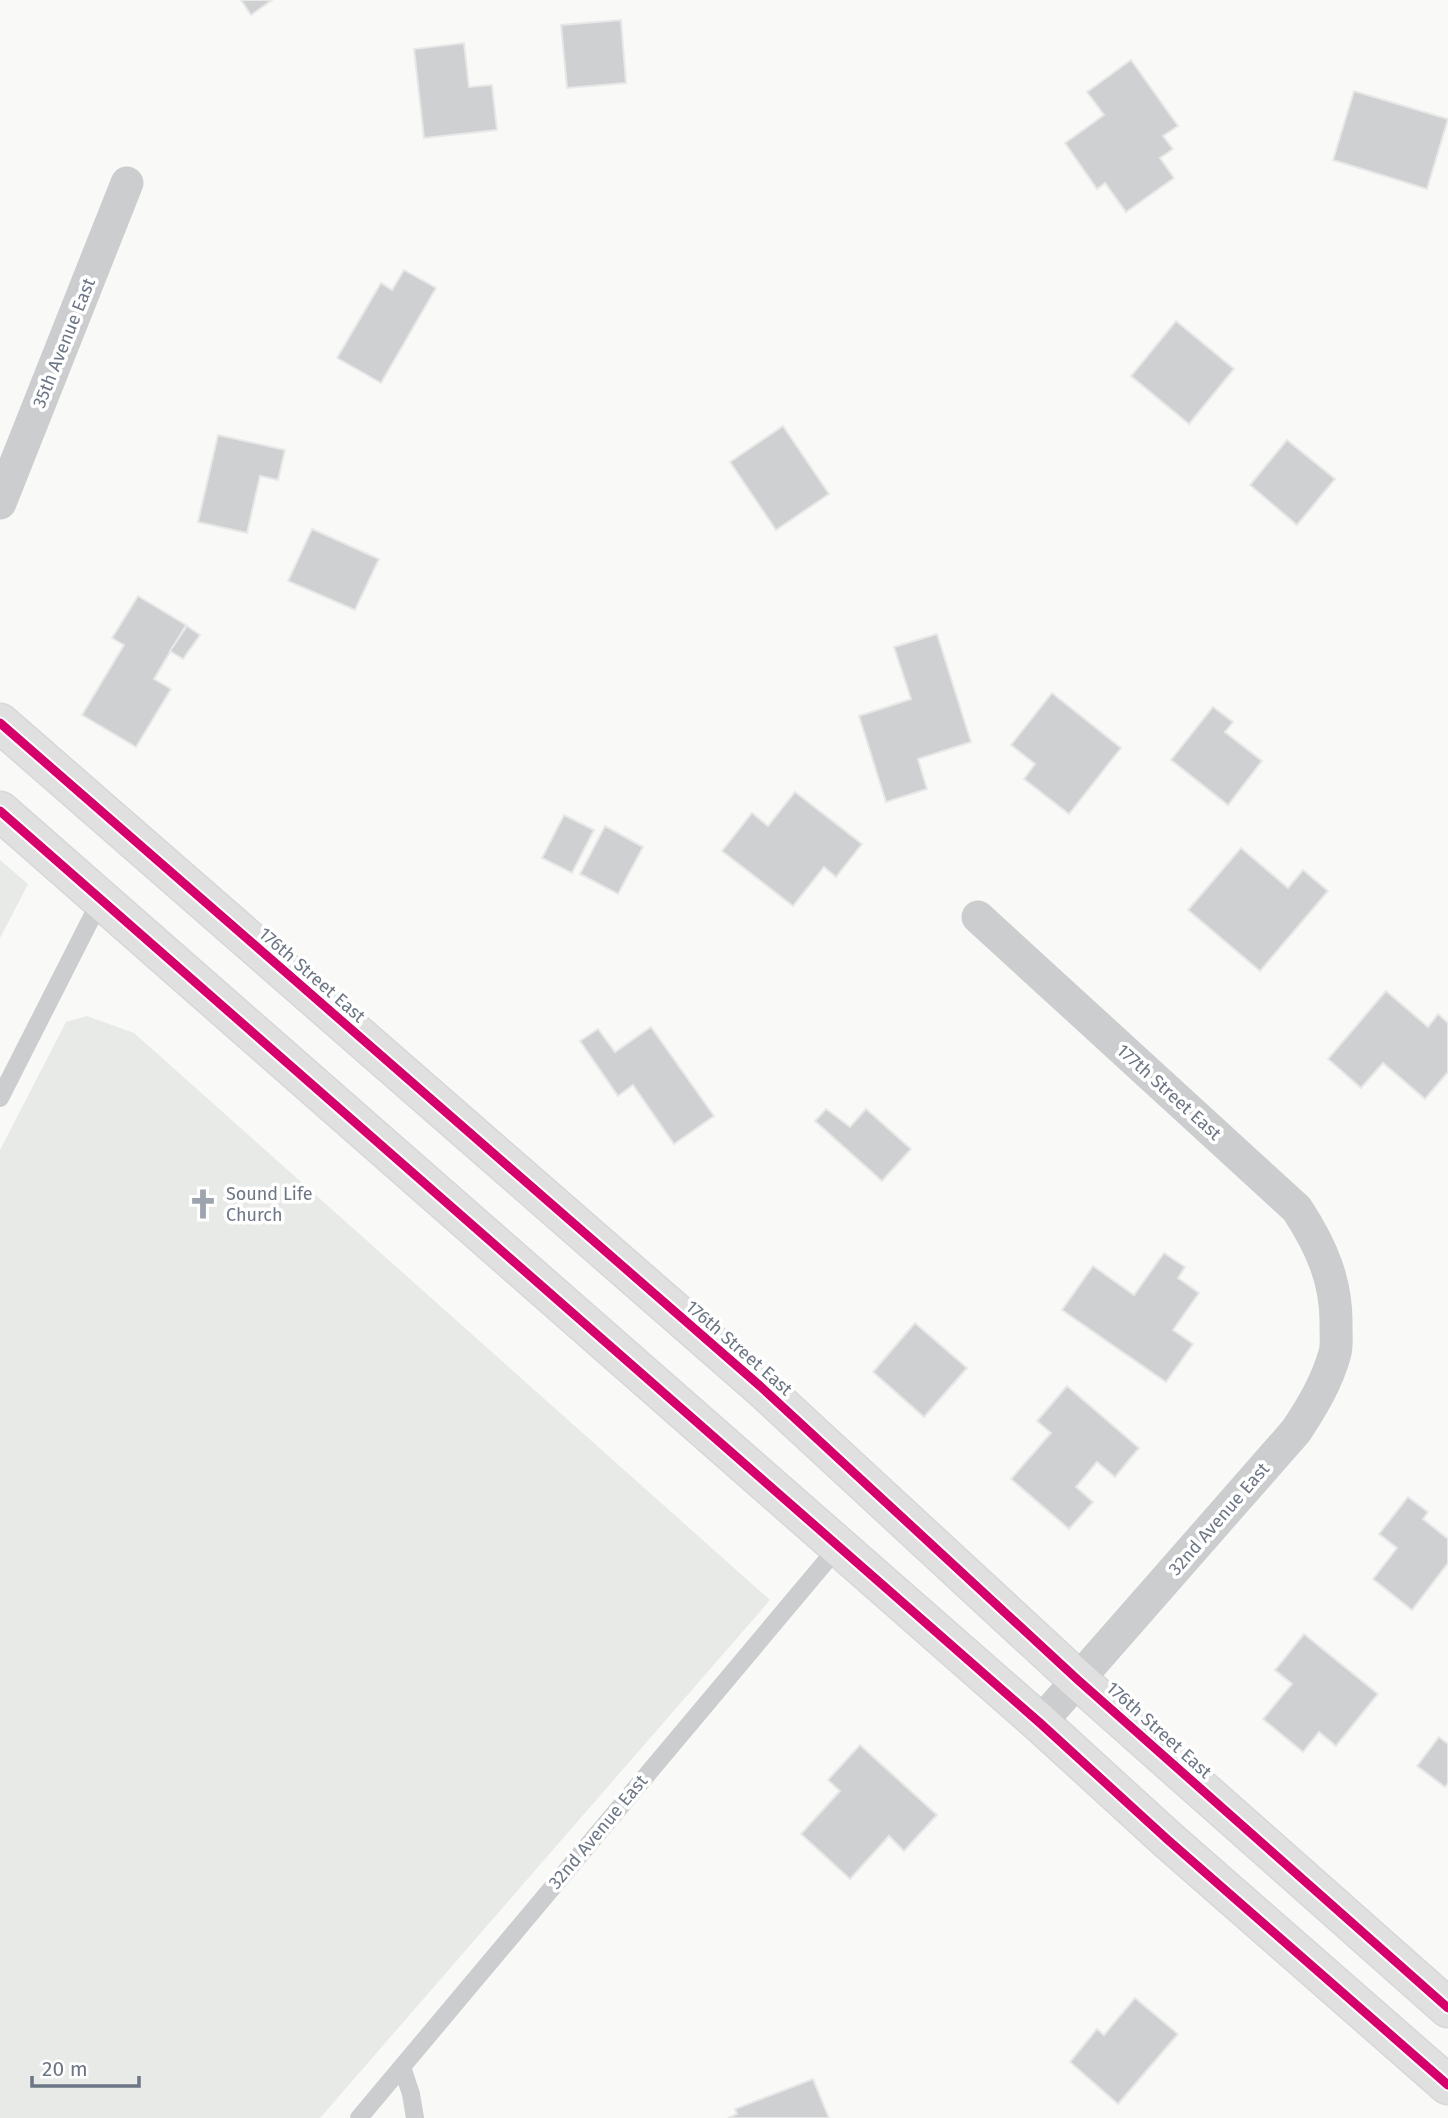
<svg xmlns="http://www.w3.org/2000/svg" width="1448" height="2118" font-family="'Fira Sans',sans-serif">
<rect width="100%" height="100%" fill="#f9f9f8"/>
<g fill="#e7eae6">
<path d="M0,860L28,884L0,938Z"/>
<path d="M87,1016L134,1033L770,1600L320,2118H0V1150L66,1022Z"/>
</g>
<g fill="#cfd0d2" stroke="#e8e8e8" stroke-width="2">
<path d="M241,0H272L251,15Z"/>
<path d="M621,20L626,83L567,88L561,25Z"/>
<path d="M464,43L469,87L492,85L497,130L424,138L414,49Z"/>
<path d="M1131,60L1178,126L1163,136L1173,149L1160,158L1174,178L1126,212L1105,183L1097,189L1065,143L1104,115L1087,92Z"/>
<path d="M1354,91L1448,119L1427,189L1333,160Z"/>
<path d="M404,270L436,288L381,383L337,358L381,283L392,290Z"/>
<path d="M1176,321L1234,369L1189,424L1131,376Z"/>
<path d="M783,426L829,494L776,530L730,462Z"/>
<path d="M218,435L285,450L278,480L260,476L247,533L198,522Z"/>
<path d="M1287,440L1335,479L1297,525L1250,485Z"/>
<path d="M312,529L379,559L355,610L288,581Z"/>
<path d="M138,596L186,625L154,679L171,689L136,747L82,715L124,645L112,638Z"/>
<path d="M187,626L200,635L183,659L170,651Z"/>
<path d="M937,634L971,742L918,759L927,789L886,802L859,716L911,699L894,647Z"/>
<path d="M1052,693L1121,748L1069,814L1024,779L1035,764L1011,745Z"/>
<path d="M1213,707L1233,722L1225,732L1262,761L1228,805L1171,760Z"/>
<path d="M795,792L862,844L836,877L824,867L793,906L722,851L752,813L768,826Z"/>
<path d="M564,815L594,830L572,873L542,858Z"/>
<path d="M605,826L643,847L618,894L580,874Z"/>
<path d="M1241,848L1288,888L1303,870L1328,891L1260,971L1188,910Z"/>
<path d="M1386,991L1428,1027L1438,1014L1448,1023V1072L1425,1099L1383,1063L1361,1088L1328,1059Z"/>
<path d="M651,1027L714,1116L674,1144L633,1085L618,1096L580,1041L598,1029L615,1052Z"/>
<path d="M826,1109L850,1127L866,1109L911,1149L882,1181L815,1121Z"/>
<path d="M1164,1253L1185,1267L1178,1278L1199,1293L1173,1330L1193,1344L1166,1382L1062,1310L1093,1266L1134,1295Z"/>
<path d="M915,1323L967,1368L924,1417L873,1372Z"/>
<path d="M1067,1386L1139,1448L1115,1477L1097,1462L1076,1487L1093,1502L1069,1529L1011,1479L1051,1433L1037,1421Z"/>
<path d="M1408,1497L1428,1512L1423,1519L1448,1539V1563L1412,1610L1373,1579L1397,1548L1379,1534Z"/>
<path d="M1304,1634L1378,1694L1336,1746L1319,1732L1303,1752L1263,1719L1292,1684L1275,1670Z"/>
<path d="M1439,1737L1448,1744V1783L1445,1787L1417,1766Z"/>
<path d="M860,1745L937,1815L904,1851L889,1836L850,1879L801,1834L840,1791L828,1780Z"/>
<path d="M1135,1998L1178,2034L1118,2104L1070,2062L1097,2029L1104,2035Z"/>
<path d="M813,2079L829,2118H728L737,2114L735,2109Z"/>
</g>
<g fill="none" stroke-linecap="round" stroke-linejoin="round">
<g stroke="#d6d7d8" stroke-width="41">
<g id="primary">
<path d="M0,723L760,1386L1078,1680L1448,2008"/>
<path d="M0,811L1040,1723L1168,1840L1448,2085"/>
</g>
</g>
<g stroke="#cccdce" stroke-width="18">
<path d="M0,1098L101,899"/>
<path d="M402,2067L411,2094L415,2118"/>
<path d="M359,2118L838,1547"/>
</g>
<g stroke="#cccdce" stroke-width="33">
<path d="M0,503L127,183"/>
<path d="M978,917L1297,1209C1321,1246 1337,1281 1336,1326C1336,1335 1337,1345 1335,1353C1327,1382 1312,1407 1296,1431L1040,1723"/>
</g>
<use href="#primary" stroke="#e0e0e1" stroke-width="38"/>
<g stroke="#fff" stroke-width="13">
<g id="cycleway">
<path d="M0,723L760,1386L1078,1680L1448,2008"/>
<path d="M0,811L1040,1723L1168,1840L1448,2085"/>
</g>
</g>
<use href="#cycleway" stroke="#d6006c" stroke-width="9"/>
</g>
<defs>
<g id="church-bare" transform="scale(2.415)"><path d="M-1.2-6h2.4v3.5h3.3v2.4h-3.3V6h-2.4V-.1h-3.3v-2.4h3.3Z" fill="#9da4ad" stroke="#fff" stroke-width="2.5" paint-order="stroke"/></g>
</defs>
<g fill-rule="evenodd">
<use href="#church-bare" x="203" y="1204"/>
</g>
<g text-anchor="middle" stroke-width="7" stroke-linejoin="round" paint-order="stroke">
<g font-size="18" fill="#6c7685" stroke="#fff">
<text transform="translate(64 343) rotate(-68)" y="6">35th Avenue East</text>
<text transform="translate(312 975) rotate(41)" y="6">176th Street East</text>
<text transform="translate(1169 1092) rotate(42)" y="6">177th Street East</text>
<text transform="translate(739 1348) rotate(41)" y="6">176th Street East</text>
<text transform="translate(1219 1519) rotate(-49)" y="6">32nd Avenue East</text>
<text transform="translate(1159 1730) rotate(42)" y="6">176th Street East</text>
<text transform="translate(598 1832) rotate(-50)" y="6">32nd Avenue East</text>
</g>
<g font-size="18" fill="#6c7685" stroke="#fff" text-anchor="start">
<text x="226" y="1200">Sound Life<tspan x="226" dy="21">Church</tspan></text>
</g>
</g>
<path d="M32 2076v10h107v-10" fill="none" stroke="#6c7685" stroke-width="3.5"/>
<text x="42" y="2076" font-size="21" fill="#6c7685" stroke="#ffffff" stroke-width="5" paint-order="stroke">20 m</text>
</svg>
